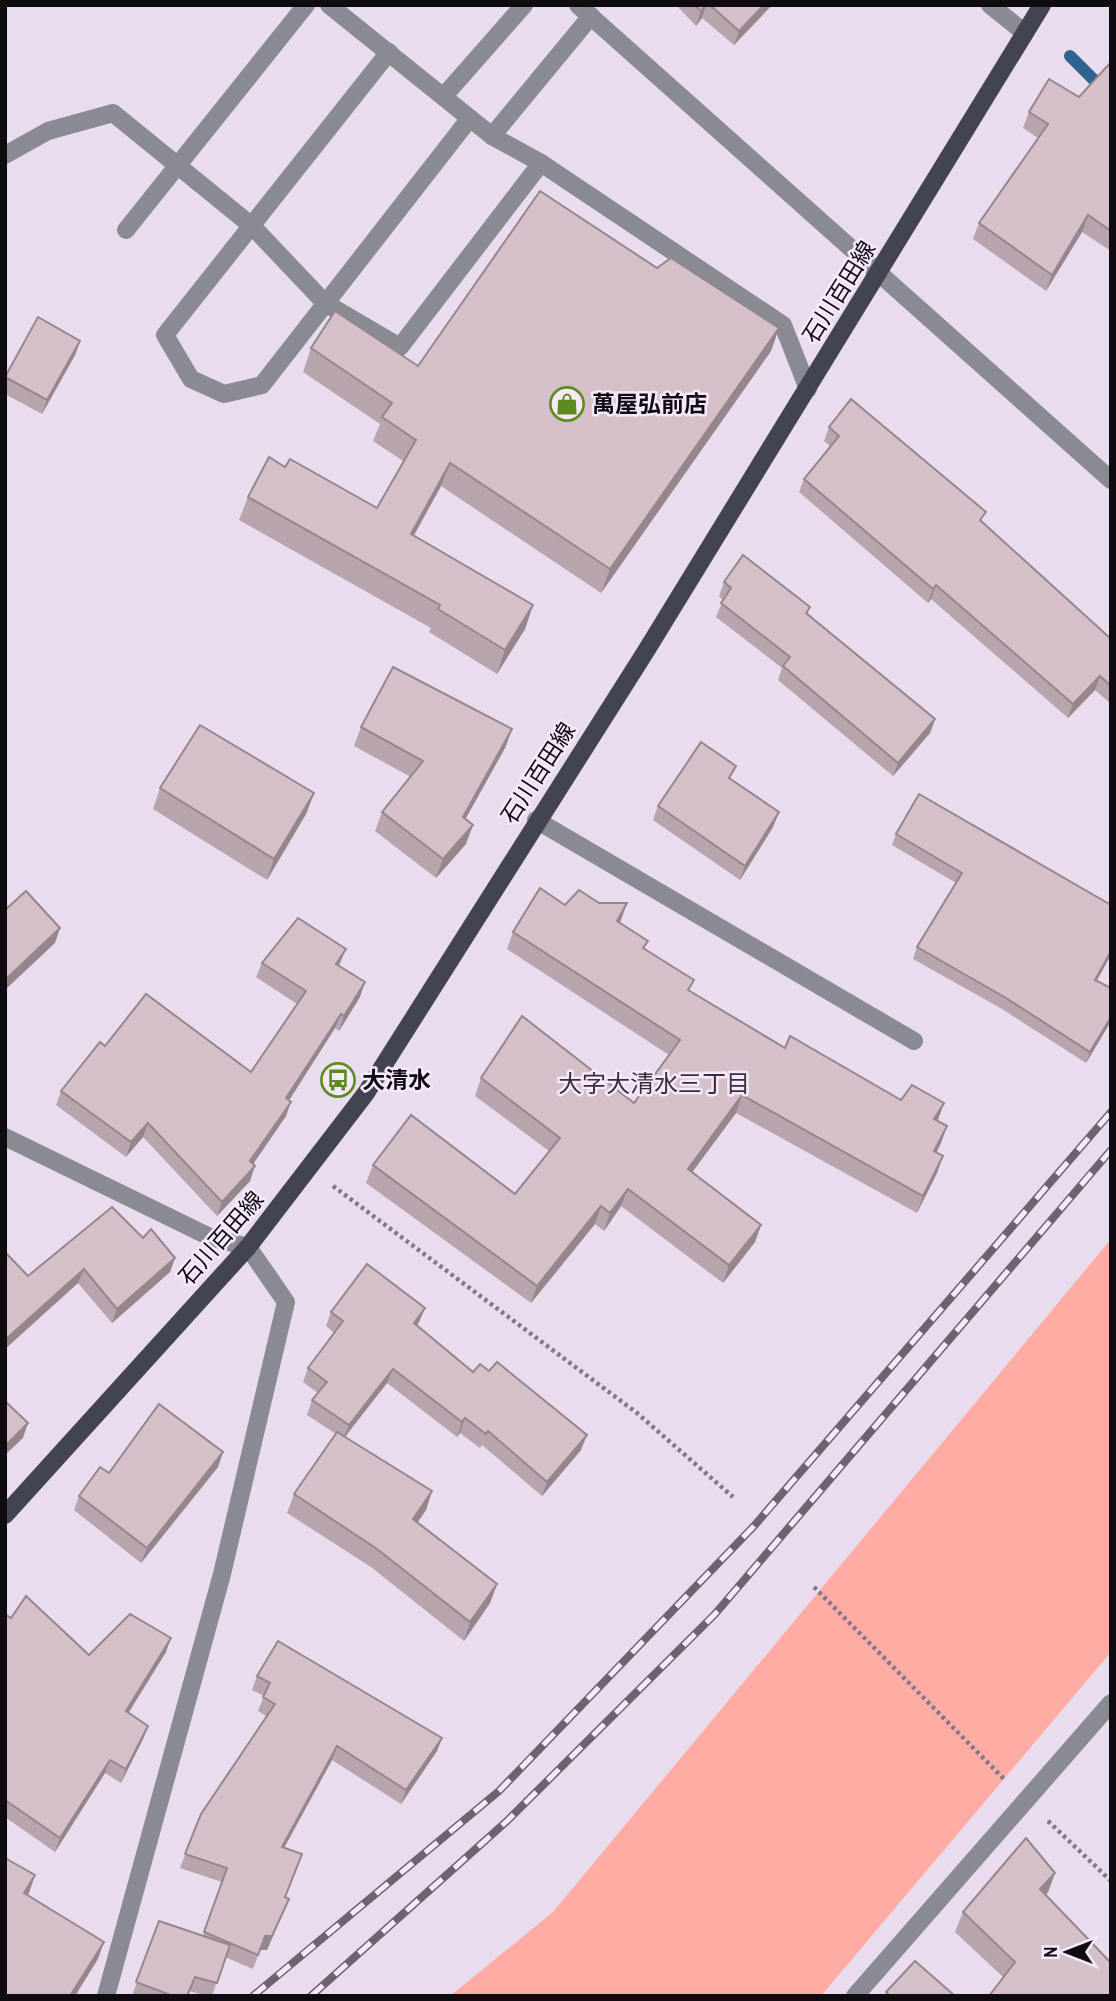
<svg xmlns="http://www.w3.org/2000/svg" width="1116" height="2001" font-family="'Archivo Narrow','Noto Sans JP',sans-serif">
<rect width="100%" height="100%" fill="#e9dcee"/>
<path fill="#ffada4" d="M1111,1239V1652L821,1996H450L553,1912Z"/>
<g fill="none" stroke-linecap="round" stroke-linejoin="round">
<path stroke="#316390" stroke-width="12" d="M1070,56L1111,97"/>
<g stroke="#827985" stroke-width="4.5" stroke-dasharray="3.5 3.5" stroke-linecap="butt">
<path d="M333,1186L637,1413L733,1497"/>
<path d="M814,1587L1004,1779"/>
<path d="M1048,1821L1111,1881"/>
</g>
<g stroke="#898a92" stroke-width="18">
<path d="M329,5L492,136L541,163L783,325L808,389"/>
<path d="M578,5L1111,480"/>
<path d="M990,5L1025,33"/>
<path d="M389,52L165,335L191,379L224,394L262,385L470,118"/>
<path d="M444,96L524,5"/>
<path d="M492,136L591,16"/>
<path d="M5,155L48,131L113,113L252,226L325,303L400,347L541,163"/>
<path d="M126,230L306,5"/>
<path d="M536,820L914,1041"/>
<path d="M5,1137L210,1237L248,1247L286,1302L222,1574L106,1996"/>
<path d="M855,1996L1111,1703"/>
</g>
<path stroke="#434452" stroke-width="18" d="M5,1515L248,1247L366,1093L646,651L1042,5"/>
<g stroke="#6b636e" stroke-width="8">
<g id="rail">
<path d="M253,1996L499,1791L754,1526L1111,1112"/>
<path d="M311,1996L507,1821L715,1614L1111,1150"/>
</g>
</g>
<use href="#rail" stroke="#f6e9fb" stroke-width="5" stroke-dasharray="16" stroke-linecap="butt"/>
</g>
<g fill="#b7a4ac">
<path d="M676,5H772L734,45L702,18L696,26Z"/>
<path d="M1111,62V251L1082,232L1046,291L973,239L979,223L1038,138L1023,128L1029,112L1079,97Z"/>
<path d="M657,268L779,328L771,351L601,593L441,486L414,535L533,605L525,629L497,674L429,632L431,628L239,520L248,497L285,467L377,508L403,461L373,441L380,424L303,372L311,348L418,366Z"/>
<path d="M80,341L75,355L42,414L5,394V375Z"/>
<path d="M829,427L982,522L1111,639V704L1095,690L1068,718L931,599L928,603L799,492L804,479L831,447L824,441Z"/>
<path d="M724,582L810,607L807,615L935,719L930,733L893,776L778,680L782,668L716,617L723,600L719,596Z"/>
<path d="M361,727L512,729L505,748L465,819L466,844L436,878L375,831L382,812L411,777L354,746Z"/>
<path d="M731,779L779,812L773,827L740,880L653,820L658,806Z"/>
<path d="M160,788L314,793L306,814L267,880L153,809Z"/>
<path d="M919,794L1097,981L1111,1021L1086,1063L1002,1009L913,959L917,947L956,883L892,845L896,834Z"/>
<path d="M565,905L621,920L620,923L645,949L689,991L785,1048L947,1126L937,1152V1173L917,1213L736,1113L692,1172L761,1225L755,1242L723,1283L621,1206L604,1231L595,1224L531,1303L366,1183L373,1165L515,1194L549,1151L475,1096L481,1078L634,1103L669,1055L507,949L513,932Z"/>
<path d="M262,963H340L339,966L360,997L339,1031L335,1028L289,1100L286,1116L253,1164L250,1181L217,1216L143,1137L126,1157L56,1105L61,1091L105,1046L251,1072L297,1004L256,977Z"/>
<path d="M143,1238L175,1258L170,1272L112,1323L78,1283L5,1349V1252L28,1276Z"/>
<path d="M425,1308L419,1322L417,1326L473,1372L581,1450L542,1496L482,1445L480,1448L460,1433L457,1437L387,1383L345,1437L432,1491L426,1510L417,1522L497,1584L490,1603L464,1641L371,1567L287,1513L294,1494L336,1434L307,1415L312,1400L318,1393L303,1382L308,1368L334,1333L326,1326L331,1312Z"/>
<path d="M223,1452L218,1467L141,1563L74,1510L79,1496L109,1473Z"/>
<path d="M5,1614L11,1618L89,1655L166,1652L128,1713L148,1726L143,1739L121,1783L105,1773L55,1852L5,1817Z"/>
<path d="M257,1676L442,1738L437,1751L401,1804L332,1760L284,1847L286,1897L289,1899L267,1950H260L253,1969L225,1957L212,1996H206L189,1991L188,1996H132L159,1921L203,1936L222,1882L180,1868L201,1814L266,1716L258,1711L264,1696L252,1690Z"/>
<path d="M1055,1873L1048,1892L1046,1895L1111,1963L1003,1977L955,1932L963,1912Z"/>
</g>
<g fill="#95868c">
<path d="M706,5L702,18L696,26L701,11Z"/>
<path d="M764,5H772L734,45L739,31Z"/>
<path d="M1088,215L1082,232L1046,291L1052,275Z"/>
<path d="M779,328L771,351L601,593L610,569Z"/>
<path d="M80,341L75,355L42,414L47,400Z"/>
<path d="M450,463L441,486L402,557L411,534Z"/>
<path d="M936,585L931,599L928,603L933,589Z"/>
<path d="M533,605L525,629L497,674L505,650Z"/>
<path d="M1100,676L1095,690L1068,718L1073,704Z"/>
<path d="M935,719L930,733L893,776L898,763Z"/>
<path d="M512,729L505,748L456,836L463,817Z"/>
<path d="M314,793L306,814L267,880L274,859Z"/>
<path d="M779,812L773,827L740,880L745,866Z"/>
<path d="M473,825L466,844L436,878L443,859Z"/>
<path d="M627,903L621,920L611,938L617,921Z"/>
<path d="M60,928L55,943L5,990V980Z"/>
<path d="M346,949L340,963L330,979L336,964Z"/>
<path d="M1111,951V955L1091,991L1095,980Z"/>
<path d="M365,982L360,997L339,1031L344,1016Z"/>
<path d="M341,1014L335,1028L281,1113L286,1098Z"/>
<path d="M1111,1017V1021L1086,1063L1090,1052Z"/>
<path d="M742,1095L736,1113L682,1186L688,1169Z"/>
<path d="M291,1102L286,1116L245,1176L250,1161Z"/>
<path d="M944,1103L938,1120L934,1119Z"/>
<path d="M148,1123L143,1137L126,1157L131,1142Z"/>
<path d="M947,1126L941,1143L928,1168L934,1151Z"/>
<path d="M943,1156L937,1173L917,1213L923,1196Z"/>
<path d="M255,1166L250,1181L217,1216L222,1202Z"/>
<path d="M628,1189L621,1206L604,1231L610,1213Z"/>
<path d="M601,1206L595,1224L531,1303L537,1286Z"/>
<path d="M761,1225L755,1242L723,1283L729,1265Z"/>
<path d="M175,1258L170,1272L112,1323L117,1309Z"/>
<path d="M84,1269L78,1283L5,1349V1340Z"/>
<path d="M425,1308L419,1322L408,1337L414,1323Z"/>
<path d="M393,1369L387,1383L343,1439L349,1425Z"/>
<path d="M465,1418L460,1433L457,1437L462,1422Z"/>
<path d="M28,1423L23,1438L5,1455V1446Z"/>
<path d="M587,1435L581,1450L542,1496L547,1482Z"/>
<path d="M223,1452L218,1467L141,1563L147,1548Z"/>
<path d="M432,1491L426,1510L407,1538L413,1519Z"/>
<path d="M497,1584L490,1603L464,1641L470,1622Z"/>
<path d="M171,1638L166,1652L121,1725L126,1711Z"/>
<path d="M148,1726L143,1739L121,1783L126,1769Z"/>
<path d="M442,1738L437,1751L401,1804L406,1790Z"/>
<path d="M337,1746L332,1760L277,1861L282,1847Z"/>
<path d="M110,1760L105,1773L55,1852L60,1838Z"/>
<path d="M1055,1873L1048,1892L1033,1909L1040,1889Z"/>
<path d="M35,1875L29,1893L18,1910L24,1893Z"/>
<path d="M289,1899L267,1950H260L253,1969L265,1936Z"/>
<path d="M104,1942L98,1959L75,1996H70Z"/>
</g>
<g fill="#d5bfc8" stroke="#95868c" stroke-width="2">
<path d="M695,5H706L701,11Z"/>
<path d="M710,5H764L739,31Z"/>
<path d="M1111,62V231L1088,215L1052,275L979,223L1048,124L1029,112L1049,79L1079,97Z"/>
<path d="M540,191L657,268L671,258L779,328L610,569L450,463L411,534L533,605L505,650L438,609L440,605L248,497L269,457L285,467L290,459L377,508L416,440L382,417L392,403L311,348L335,311L418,366Z"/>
<path d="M38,317L80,341L47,400L5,377Z"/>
<path d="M851,399L986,512L980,520L1111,639V686L1100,676L1073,704L936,585L933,589L804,479L839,436L829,427Z"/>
<path d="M743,555L810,607L806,613L935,719L898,763L783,666L790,657L721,603L731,588L724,582Z"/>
<path d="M393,667L512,729L463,817L473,825L443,859L382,812L423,761L361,727Z"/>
<path d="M200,725L314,793L274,859L160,788Z"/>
<path d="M701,742L736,766L729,778L779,812L745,866L658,806Z"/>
<path d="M919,794L1111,905V951L1095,980L1111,988V1017L1090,1052L1006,998L917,947L962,873L896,834Z"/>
<path d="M540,888L565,905L579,890L599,903H627L617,921L648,941L643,948L694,980L688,990L785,1048L790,1036L901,1100L912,1085L944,1103L934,1119L947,1126L934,1151L943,1156L923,1196L742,1095L688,1169L761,1225L729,1265L628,1189L610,1213L601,1206L537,1286L373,1165L411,1115L515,1194L560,1138L481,1078L522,1016L634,1103L680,1040L513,932Z"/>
<path d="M26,891L60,928L5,980V910Z"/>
<path d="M298,918L346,949L336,964L365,982L344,1016L341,1014L286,1098L291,1102L250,1161L255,1166L222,1202L148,1123L131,1142L61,1091L100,1042L105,1046L146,994L251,1072L306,991L262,963Z"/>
<path d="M112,1207L143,1238L151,1229L175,1258L117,1309L84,1269L5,1340V1252L28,1276Z"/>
<path d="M367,1264L425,1308L414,1323L473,1372L480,1364L489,1371L497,1362L587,1435L547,1482L488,1431L486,1434L465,1418L462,1422L393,1369L349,1425L312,1400L327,1382L308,1368L343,1321L331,1312Z"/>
<path d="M5,1401L28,1423L5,1446Z"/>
<path d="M159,1404L223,1452L147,1548L79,1496L100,1467L109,1473Z"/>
<path d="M337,1432L432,1491L413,1519L497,1584L470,1622L377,1549L294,1494Z"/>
<path d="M26,1596L89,1655L130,1614L171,1638L126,1711L148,1726L126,1769L110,1760L60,1838L5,1800V1614L11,1618Z"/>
<path d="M278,1641L442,1738L406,1790L337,1746L282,1847L302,1854L285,1897L289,1899L272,1936H265L258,1955L204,1932L227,1868L185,1854L201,1814L275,1704L263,1697L270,1683L257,1676Z"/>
<path d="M1026,1838L1055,1873L1040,1889L1111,1963V1996H989L1015,1962L963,1912Z"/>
<path d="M5,1858L35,1875L24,1893L104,1942L70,1996H5Z"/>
<path d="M159,1921L230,1945L217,1983L195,1977L187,1996H173L136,1982Z"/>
<path d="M915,1961L955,1996H890L886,1992Z"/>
</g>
<defs>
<g id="shop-ring" transform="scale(1.75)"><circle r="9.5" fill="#f6e9fb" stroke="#5e8b1e" stroke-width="1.5"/><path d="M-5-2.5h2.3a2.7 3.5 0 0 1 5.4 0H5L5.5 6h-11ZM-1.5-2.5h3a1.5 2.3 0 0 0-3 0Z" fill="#5e8b1e"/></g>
<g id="bus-ring" transform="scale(1.75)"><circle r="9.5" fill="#f6e9fb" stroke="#5e8b1e" stroke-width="1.5"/><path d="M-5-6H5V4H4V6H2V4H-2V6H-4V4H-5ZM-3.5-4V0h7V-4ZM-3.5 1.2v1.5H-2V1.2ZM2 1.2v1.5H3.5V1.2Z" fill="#5e8b1e"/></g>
</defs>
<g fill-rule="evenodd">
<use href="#shop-ring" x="567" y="404"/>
<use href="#bus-ring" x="338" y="1080"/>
</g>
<g text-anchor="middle" stroke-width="5" stroke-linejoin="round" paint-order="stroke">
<g font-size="23" fill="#0f0b11" stroke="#f6e9fb">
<text transform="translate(839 292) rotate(-58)" y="8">石川百田線</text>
<text transform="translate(538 773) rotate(-57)" y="8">石川百田線</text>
<text transform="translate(221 1238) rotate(-49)" y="8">石川百田線</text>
</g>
<g font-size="23" font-weight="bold" fill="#0f0b11" stroke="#f6e9fb" text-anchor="start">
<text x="592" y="412">萬屋弘前店</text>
<text x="362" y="1088">大清水</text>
</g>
<g font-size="24" fill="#372e3b" stroke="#f6e9fb">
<text x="654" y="1092">大字大清水三丁目</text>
</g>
</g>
<rect width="1116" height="2001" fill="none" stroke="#0f0b11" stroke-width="14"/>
<g transform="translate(1067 1952) rotate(270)" stroke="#f6e9fb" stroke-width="5" paint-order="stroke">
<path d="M0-5L12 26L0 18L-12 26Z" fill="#0f0b11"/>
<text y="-10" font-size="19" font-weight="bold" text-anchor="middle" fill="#0f0b11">N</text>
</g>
</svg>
